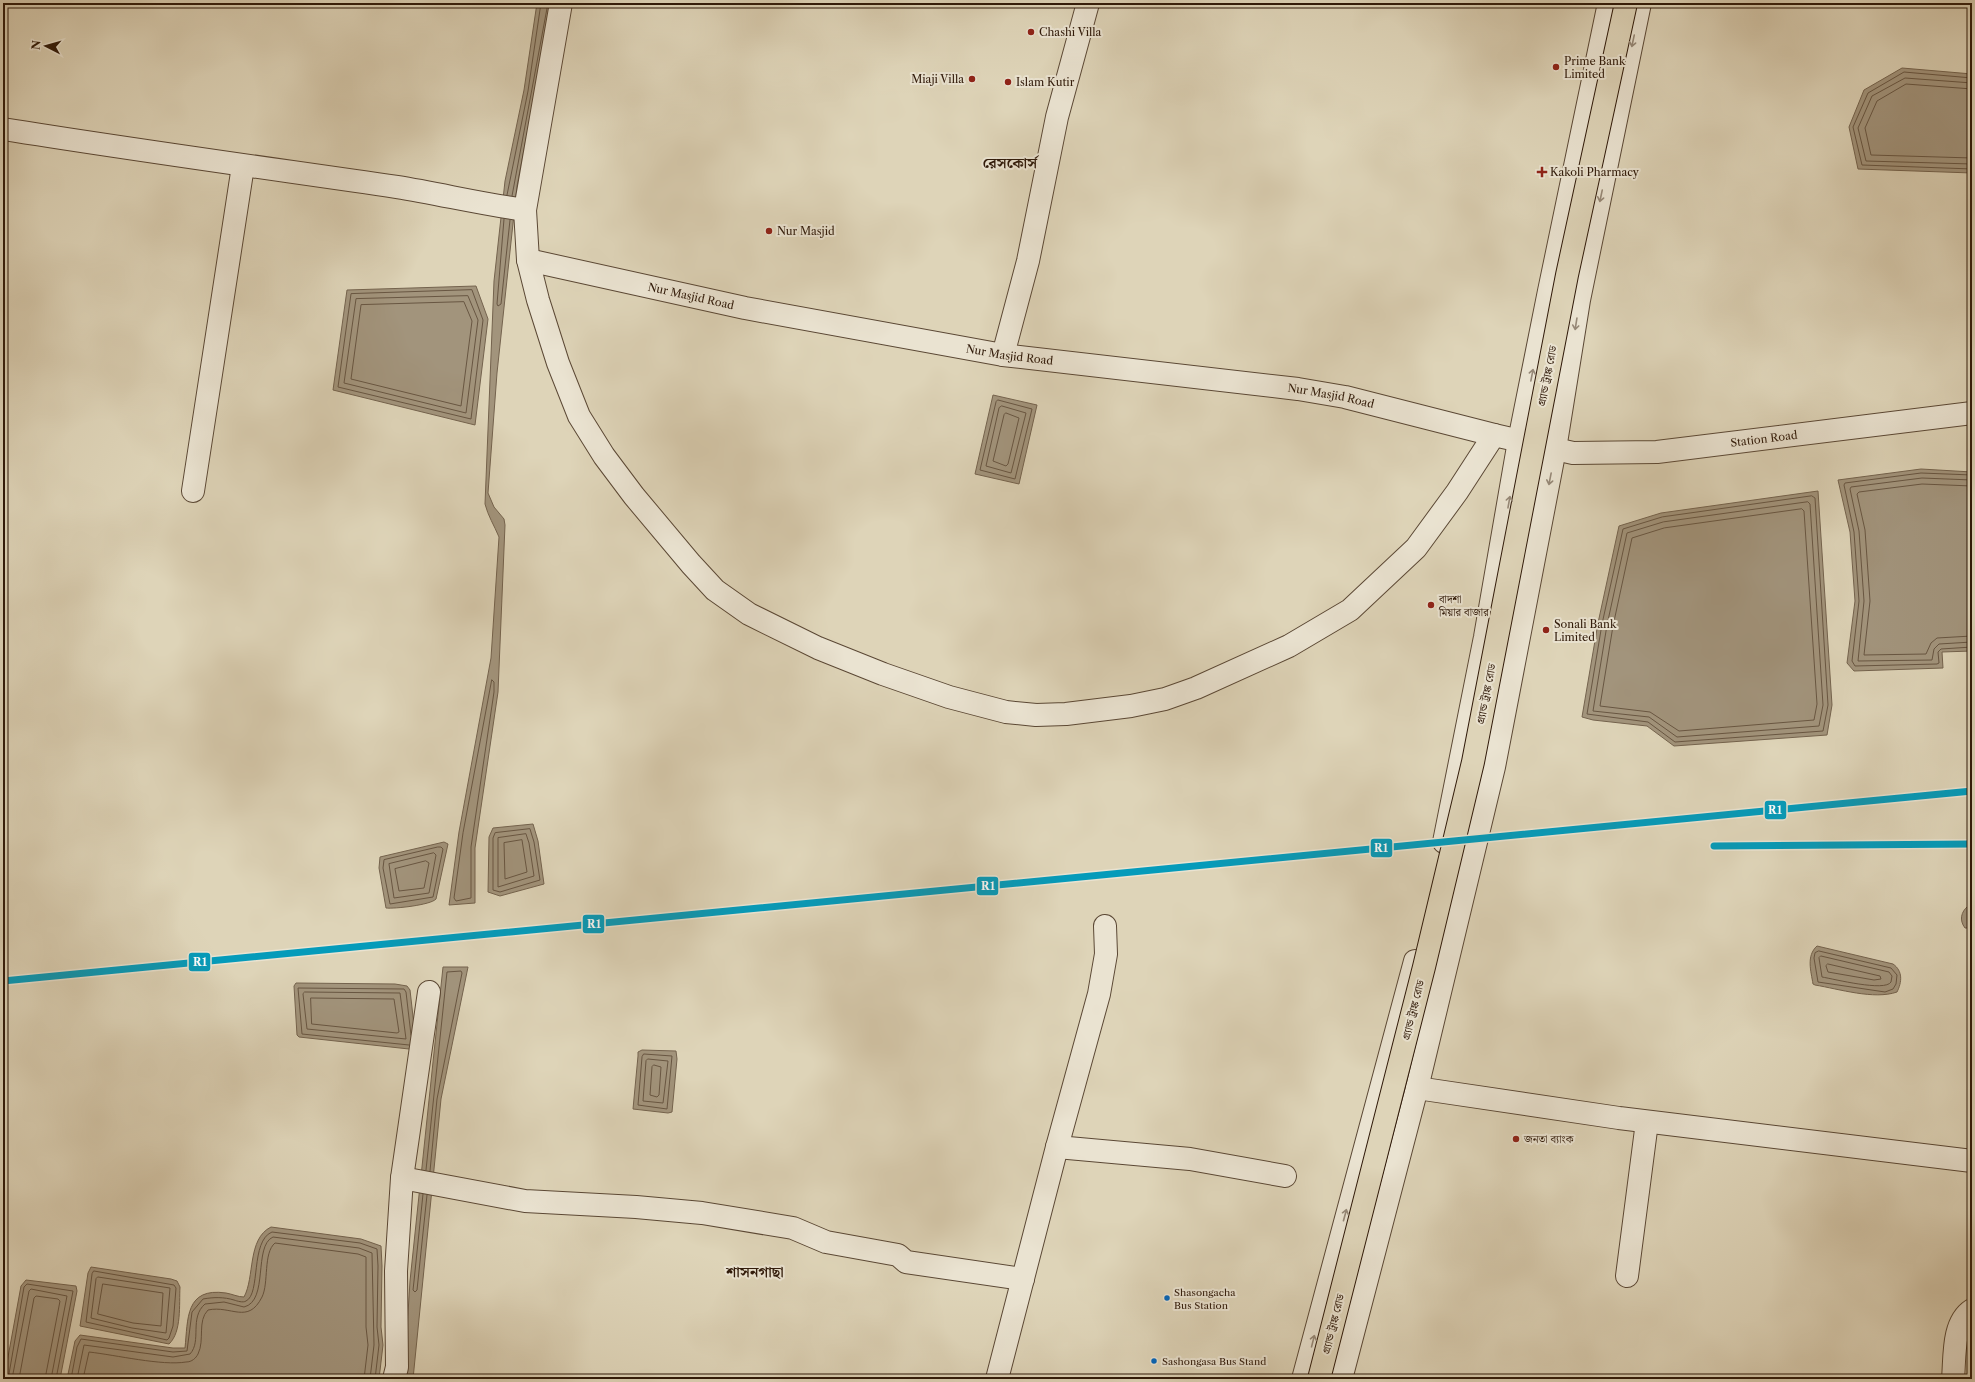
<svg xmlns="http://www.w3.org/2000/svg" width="1975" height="1382" font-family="'Libre Caslon Text','Noto Serif Bengali',serif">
<rect width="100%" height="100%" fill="#ded4b8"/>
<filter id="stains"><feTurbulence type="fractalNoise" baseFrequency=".005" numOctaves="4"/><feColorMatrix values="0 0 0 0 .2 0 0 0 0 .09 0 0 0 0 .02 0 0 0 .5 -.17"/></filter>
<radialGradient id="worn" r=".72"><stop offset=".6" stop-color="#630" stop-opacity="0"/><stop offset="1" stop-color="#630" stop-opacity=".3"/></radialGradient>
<g fill="#a2947c" stroke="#74634e">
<path d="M537,3H552L517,186L497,373L488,493L494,507L504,519L505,525L498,692L475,848V903L449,905L459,832L491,658L499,537C494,525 488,516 485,504L494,281L505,181L524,90Z"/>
<path d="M1902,68L1972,74V173L1858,169L1849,127L1864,90Z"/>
<path d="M476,286L488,319L475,425L333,390L347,290Z"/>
<path d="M993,395L1037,405L1019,484L975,474Z"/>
<path d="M1921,469L1972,472V651L1942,652L1943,668L1854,671L1847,663L1855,601L1850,532L1838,480Z"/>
<path d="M1818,491L1832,705L1827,735L1674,746L1647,726L1593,720L1582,717L1598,623L1619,526L1661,513Z"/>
<path d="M533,824L538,841L544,884L500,896L488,892L489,837L493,828Z"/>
<path d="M444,842L448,844L436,899C431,905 394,909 386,908L379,868L380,857Z"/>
<path d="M1968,906H1972V928H1965C1959,920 1961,912 1968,906Z"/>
<path d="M1817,946L1893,964C1903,971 1902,982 1897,992C1874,1000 1839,989 1815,985L1813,984C1811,971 1806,956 1817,946Z"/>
<path d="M443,967H468L441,1099L413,1379H404L410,1281Z"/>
<path d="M296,983L395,984L407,986L410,990L415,1034L412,1048L409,1049L299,1037L297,1035L294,986Z"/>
<path d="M642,1050L676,1051L677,1059L672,1112L668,1113L633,1109L638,1056V1052Z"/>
<path d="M271,1227L361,1239L381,1246L382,1266L381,1327L383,1345L379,1379H67L75,1341L80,1335L173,1348H185C188,1319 185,1287 226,1293C232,1294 238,1297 244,1297C255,1277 247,1239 271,1227Z"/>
<path d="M91,1267L171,1279L177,1281L180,1287C179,1304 182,1332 169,1344L80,1326L88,1273Z"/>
<path d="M26,1280L76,1286L77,1291L60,1379H4L21,1286Z"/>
</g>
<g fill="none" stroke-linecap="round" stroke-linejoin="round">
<g stroke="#685642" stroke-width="1">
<path d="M1972,78L1904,72L1868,93L1853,127L1862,165L1972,169"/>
<path d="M1972,83L1905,78L1872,96L1858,128L1866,161L1972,164"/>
<path d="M1972,89L1906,84L1877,101L1865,128L1871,155L1972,158"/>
<path d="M507,195L528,91L541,3"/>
<path d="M512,196L548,3"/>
<path d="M504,219L497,304L498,306L501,304L510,220"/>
<path d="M472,290L483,320L471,419L338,387L351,294Z"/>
<path d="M468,296L478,320L466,413L344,383L356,299Z"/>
<path d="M464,302L472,321L461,406L351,379L361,305Z"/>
<path d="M998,400L1032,409L1015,479L980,470L996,402Z"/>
<path d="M1002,406L1026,413L1011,473L986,466L999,408Z"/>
<path d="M1006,413L1019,418L1008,464L1006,466L993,461L1004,415Z"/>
<path d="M1972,475L1921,473L1845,483L1844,485L1854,532L1859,601L1852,661L1855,666L1937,664L1939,663L1938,652L1941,649L1972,647"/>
<path d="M1972,480L1922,478L1851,487L1850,489L1859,531L1864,601L1858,661L1932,660L1934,649L1939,644L1972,642"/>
<path d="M1972,486L1922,484L1859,492L1857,494L1865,530L1870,601L1864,655L1926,654L1931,643L1937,638L1972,636"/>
<path d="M1812,496L1815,498L1828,705L1823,731L1675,742L1648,722L1587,714L1602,624L1623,529L1662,517Z"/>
<path d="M1808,502L1810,504L1823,705L1819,726L1677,737L1649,717L1593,711L1607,625L1627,533L1663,522Z"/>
<path d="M1802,509L1804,511L1817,704L1814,720L1679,731L1650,712L1600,706L1613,626L1632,538L1664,528Z"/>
<path d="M492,680L494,682V692L471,847V898L456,901L454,898L463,833Z"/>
<path d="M530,829L534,842L540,880L500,892L493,890V838L495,833Z"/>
<path d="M526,834L529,843L534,876L498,887V838Z"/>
<path d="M522,840L527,872L505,879L504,843Z"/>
<path d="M438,847H441L443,849L433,897L390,904L383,868L384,860Z"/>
<path d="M434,853L436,855L429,893L394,898L389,864Z"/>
<path d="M426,861L429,863L424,888L399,891L395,869Z"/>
<path d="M1819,951L1891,968L1897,975L1896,984L1893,989L1885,992L1818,982L1814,958L1815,953Z"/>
<path d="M1821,956L1889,972L1892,976L1891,982C1885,992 1834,979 1822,977L1819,958Z"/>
<path d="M1828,964L1880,976L1881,979L1874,980L1828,972L1826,966Z"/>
<path d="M305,992L400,993L406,1039L307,1029L303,994Z"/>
<path d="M311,998L394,999L399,1032L397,1033L312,1024Z"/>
<path d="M409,1045L302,1034L298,988L404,989L406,992L411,1035"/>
<path d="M644,1054L672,1056L667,1109L638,1105L642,1057Z"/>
<path d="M648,1059L668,1061L663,1103L643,1101L646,1061Z"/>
<path d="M654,1065L661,1067L659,1095L657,1097L650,1095L652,1067Z"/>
<path d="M426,1170L447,972L461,971L462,973L437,1099L430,1171"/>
<path d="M423,1194L414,1281L413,1290L415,1292L417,1290L427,1195"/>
<path d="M94,1271L174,1285L176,1288L173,1326L169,1338L167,1340L86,1322L92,1274Z"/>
<path d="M98,1277L170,1288L166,1333L132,1328L91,1318L96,1279Z"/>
<path d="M103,1284L163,1293L161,1326L133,1323L98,1314Z"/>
<path d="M3,1378H7L9,1374L24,1287L27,1284L73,1291L56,1379"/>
<path d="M12,1379L29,1291L31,1289L67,1296L51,1379"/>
<path d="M19,1379L34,1298L36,1296L58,1299L60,1301L45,1379"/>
<path d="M71,1379L77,1347L81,1339L173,1352L187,1351L192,1312L203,1299C214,1297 224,1297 234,1300C237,1301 243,1303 246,1301C261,1294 250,1241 272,1232L360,1243L377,1249L378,1266L377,1327L379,1345L375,1379"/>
<path d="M77,1379L84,1345L173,1357L190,1354C202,1341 189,1318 205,1304L224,1302L244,1307C269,1301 253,1246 273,1237L359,1248L372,1253L374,1345L370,1379"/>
<path d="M83,1379L89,1352C116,1355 162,1366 186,1362C192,1362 196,1358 198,1354C205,1340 197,1321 208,1310C231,1305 248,1325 262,1297C269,1283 263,1253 275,1243L358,1254L366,1257V1327L368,1345L364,1379"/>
</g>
<g stroke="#5b4835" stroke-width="24">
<g id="minor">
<path id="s1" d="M561,3L525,210L528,260L538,300L558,363L579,416L604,456L634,496L691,564L715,590L749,614L818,648L883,674L949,697L1006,712L1036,715L1066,714L1131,706L1165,699L1196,688L1289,646L1350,610L1416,548L1457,492L1494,435L1573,453L1657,452L1972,413"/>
<path d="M3,129C134,150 266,168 397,187C440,194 482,204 525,210"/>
<path id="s2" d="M528,260L745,308L1003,355L1298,389L1345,397L1494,435"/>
<path d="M1003,355L1028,261L1057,117L1088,3"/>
<path d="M193,491L243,166"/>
<path d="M1444,842L1485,637L1519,441L1549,291L1609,3"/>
<path d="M1417,1088L1619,1118L1972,1161"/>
<path d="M1057,1147L1190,1159L1285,1176"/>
<path d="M402,1178L525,1201L636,1207L702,1213L793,1228L826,1242L898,1255L906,1262L1023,1279"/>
<path d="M1627,1276L1647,1122"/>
<path d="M394,1379L397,1367L396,1271L402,1178L429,992"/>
<path d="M997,1379L1057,1147L1099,994L1106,954L1105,926"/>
<path d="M1303,1379L1415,961"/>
<path d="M1341,1379L1417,1088L1494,767L1555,449L1579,300L1640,3"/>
<path d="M1953,1379C1955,1357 1952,1323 1972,1310"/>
</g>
</g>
<use href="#minor" stroke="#eae3d1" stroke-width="22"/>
<g stroke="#2f1909" stroke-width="24" stroke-linecap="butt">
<path id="highway-bridge" d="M1319,1379L1424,967L1473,762L1567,275L1626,3"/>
</g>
<use href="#highway-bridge" stroke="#ded4b8" stroke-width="22"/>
<g stroke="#eae3d1" stroke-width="10">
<g id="rail-1">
<path d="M1714,846L1972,844"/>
<path d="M3,981L1972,791"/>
</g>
</g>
<use href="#rail-1" stroke="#059bba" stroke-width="7"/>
</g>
<defs><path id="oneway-shaft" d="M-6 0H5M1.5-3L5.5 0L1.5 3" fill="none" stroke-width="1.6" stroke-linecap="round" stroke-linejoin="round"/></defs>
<g stroke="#968877">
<use href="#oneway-shaft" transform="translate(1633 41) rotate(102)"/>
<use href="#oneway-shaft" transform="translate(1601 196) rotate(102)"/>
<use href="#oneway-shaft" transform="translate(1576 324) rotate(99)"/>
<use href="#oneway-shaft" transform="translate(1532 375) rotate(-79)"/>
<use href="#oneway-shaft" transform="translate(1550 479) rotate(101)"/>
<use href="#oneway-shaft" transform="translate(1509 502) rotate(-80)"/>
<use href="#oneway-shaft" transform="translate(1345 1215) rotate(-75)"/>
<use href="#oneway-shaft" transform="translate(1313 1341) rotate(-76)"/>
</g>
<g fill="#8f2418" stroke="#eae3d1" stroke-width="1.5">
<circle cx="1031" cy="32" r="4"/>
<circle cx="1556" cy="67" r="4"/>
<circle cx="972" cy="79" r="4"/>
<circle cx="1008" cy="82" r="4"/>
<path d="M1540 166h4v4h4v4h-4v4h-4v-4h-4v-4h4z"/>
<circle cx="769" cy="231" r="4"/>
<circle cx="1431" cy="605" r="4"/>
<circle cx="1546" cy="630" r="4"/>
<circle cx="1516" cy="1139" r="4"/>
</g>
<g fill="#0065bd" stroke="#eae3d1" stroke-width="1.5">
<circle cx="1167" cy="1298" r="3.5"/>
<circle cx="1154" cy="1361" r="3.5"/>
</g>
<g text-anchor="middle" stroke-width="4" stroke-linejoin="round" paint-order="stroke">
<g font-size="10" fill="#2f1909" stroke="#eae3d1" text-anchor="start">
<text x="1174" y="1296">Shasongacha<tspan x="1174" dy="13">Bus Station</tspan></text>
<text x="1162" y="1365">Sashongasa Bus Stand</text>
</g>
<g font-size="11" fill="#2f1909" stroke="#eae3d1" text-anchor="start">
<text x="1039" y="36">Chashi Villa</text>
<text x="1564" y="65">Prime Bank<tspan x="1564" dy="13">Limited</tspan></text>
<text x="964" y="83" text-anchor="end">Miaji Villa</text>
<text x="1016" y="86">Islam Kutir</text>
<text x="1550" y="176">Kakoli Pharmacy</text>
<text x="777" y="235">Nur Masjid</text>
<text x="1439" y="603">বাদশা<tspan x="1439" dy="13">মিয়ার বাজার</tspan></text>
<text x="1554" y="628">Sonali Bank<tspan x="1554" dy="13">Limited</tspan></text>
<text x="1524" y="1143">জনতা ব্যাংক</text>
</g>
<g font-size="11" fill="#2f1909" stroke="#eae3d1">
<text dy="4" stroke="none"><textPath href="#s2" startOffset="167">Nur Masjid Road</textPath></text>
<text dy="4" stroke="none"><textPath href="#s2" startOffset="491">Nur Masjid Road</textPath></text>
<text transform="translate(1547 376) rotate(-79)" y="4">গ্র্যান্ড ট্রাঙ্ক রোড</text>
<text dy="4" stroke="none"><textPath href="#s2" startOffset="815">Nur Masjid Road</textPath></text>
<text dy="4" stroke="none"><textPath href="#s1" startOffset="1830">Station Road</textPath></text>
<text transform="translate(1486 694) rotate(-79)" y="4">গ্র্যান্ড ট্রাঙ্ক রোড</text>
<text transform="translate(1413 1010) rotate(-76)" y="4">গ্র্যান্ড ট্রাঙ্ক রোড</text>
<text transform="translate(1333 1324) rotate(-76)" y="4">গ্র্যান্ড ট্রাঙ্ক রোড</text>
</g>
<g font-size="15" font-weight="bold" fill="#2f1909" stroke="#eae3d1">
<text x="1010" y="168">রেসকোর্স</text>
<text x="755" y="1277">শাসনগাছা</text>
</g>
</g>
<g stroke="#eae3d1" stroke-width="1.5">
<rect x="1764" y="800" width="23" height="20" rx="4" fill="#059bba"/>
<rect x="1370" y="838" width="23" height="20" rx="4" fill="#059bba"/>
<rect x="976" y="876" width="23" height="20" rx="4" fill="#059bba"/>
<rect x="582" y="914" width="23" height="20" rx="4" fill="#059bba"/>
<rect x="188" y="952" width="23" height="20" rx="4" fill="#059bba"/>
</g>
<g font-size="11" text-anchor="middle" font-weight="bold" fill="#fff">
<text x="1775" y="814">R1</text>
<text x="1381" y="852">R1</text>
<text x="988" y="890">R1</text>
<text x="594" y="928">R1</text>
<text x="200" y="966">R1</text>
</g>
<rect width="1975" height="1382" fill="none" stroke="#ded4b8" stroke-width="16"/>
<rect x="4" y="4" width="1967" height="1374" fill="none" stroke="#2f1909" stroke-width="2"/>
<rect x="8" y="8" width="1959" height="1366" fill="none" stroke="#2f1909"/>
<g transform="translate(46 46) rotate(276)" stroke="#eae3d1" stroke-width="3" paint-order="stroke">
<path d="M0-3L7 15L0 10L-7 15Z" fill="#2f1909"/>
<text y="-6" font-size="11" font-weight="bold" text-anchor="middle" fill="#2f1909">N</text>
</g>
<rect width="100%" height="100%" filter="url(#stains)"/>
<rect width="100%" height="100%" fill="url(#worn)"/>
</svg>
